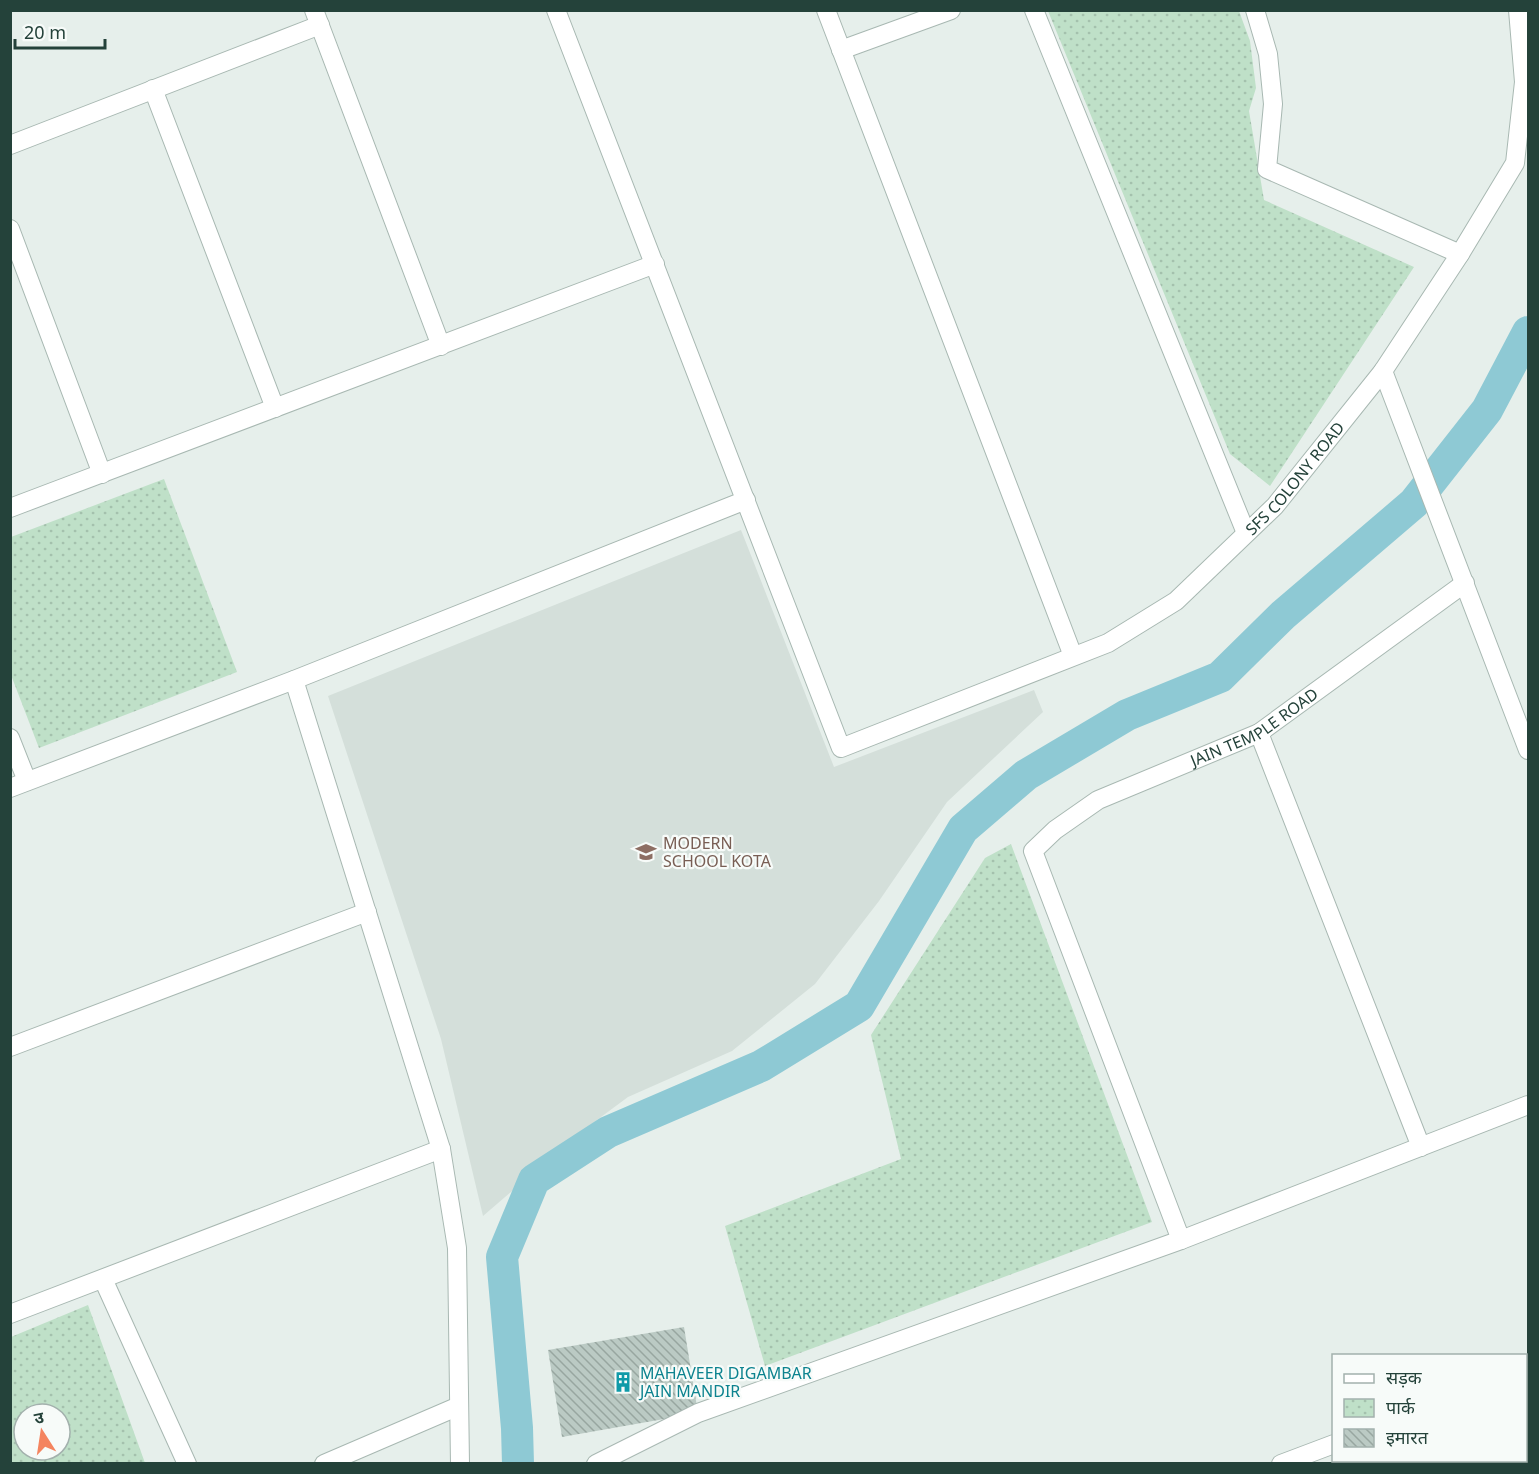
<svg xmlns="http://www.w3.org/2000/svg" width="1539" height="1474" font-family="'Noto Sans','Noto Sans Devanagari',sans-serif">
<defs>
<pattern id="park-dots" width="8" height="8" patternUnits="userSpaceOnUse" patternTransform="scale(1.5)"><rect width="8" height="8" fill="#bfe0c8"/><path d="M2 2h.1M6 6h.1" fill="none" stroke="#a4c1ad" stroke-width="1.8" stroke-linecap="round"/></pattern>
<pattern id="building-back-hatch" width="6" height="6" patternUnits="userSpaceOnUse" patternTransform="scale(1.5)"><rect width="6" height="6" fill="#bbcac4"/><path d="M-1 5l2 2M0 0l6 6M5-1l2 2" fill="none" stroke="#98a6a0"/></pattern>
</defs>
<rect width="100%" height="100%" fill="#e6efeb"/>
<path fill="#d4dfda" d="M741,530L834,767L1034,690L1043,712L947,802L879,901L815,984L732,1051L628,1097L582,1131L483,1216L441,1039L328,696Z"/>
<g fill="url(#park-dots)" fill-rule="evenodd">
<path d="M1048,11H1239L1250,41L1256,88L1249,111L1264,200L1414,267L1270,486L1230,454Z"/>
<path d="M164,479L237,672L39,748L11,675V537Z"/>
<path d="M1011,844L1152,1222L765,1366L725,1226L901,1159L871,1035L985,858Z"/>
<path d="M88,1305L145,1463H11V1337ZM24,1414H60V1450H24Z"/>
</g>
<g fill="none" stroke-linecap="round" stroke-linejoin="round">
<path stroke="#8ec9d4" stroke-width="32" d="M518,1464L517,1428L502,1257L534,1180L608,1132L761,1066L859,1006L963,829L1026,775L1127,715L1220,677L1283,615L1414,503L1487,410L1528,332"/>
</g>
<path fill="url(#building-back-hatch)" d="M684,1327L698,1413L562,1437L548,1350Z"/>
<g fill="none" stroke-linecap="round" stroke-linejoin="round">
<g stroke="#a8b8b2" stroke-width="20">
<g id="minor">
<path d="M314,10L441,346"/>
<path id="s1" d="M556,10L841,748L1108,643L1176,601L1275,506L1383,371L1460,254L1515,163L1524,82L1518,10"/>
<path d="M826,10L1073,656"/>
<path d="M1034,10L1246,533"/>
<path d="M1255,10L1268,54L1273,104L1267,169L1460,254"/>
<path d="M841,50L951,10"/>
<path d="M153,89L275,408"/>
<path d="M10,145L320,25"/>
<path d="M10,229L102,474"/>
<path d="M1383,371L1528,750"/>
<path d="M10,508L655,264"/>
<path d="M294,680L441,1149L457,1248L460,1464"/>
<path d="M1259,733L1421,1147"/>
<path d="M10,738L27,781"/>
<path d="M10,788L294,680L746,500"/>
<path d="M10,1047L367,912"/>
<path id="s2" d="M1181,1240L1033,851L1055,830L1098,800L1259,733L1465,583"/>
<path d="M103,1279L187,1464"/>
<path d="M10,1314L441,1149"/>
<path d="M1526,1370L1528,1369"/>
<path d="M324,1464L459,1406"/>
<path d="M596,1464L698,1413L1181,1240L1528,1105"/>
<path d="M1281,1464L1334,1444"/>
</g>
</g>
<use href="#minor" stroke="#fff" stroke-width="18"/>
</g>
<defs>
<g id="school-bare" transform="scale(1.62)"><path d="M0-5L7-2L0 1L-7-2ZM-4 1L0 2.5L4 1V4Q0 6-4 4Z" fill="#8d6e63" stroke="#f7fbf9" stroke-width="2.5" paint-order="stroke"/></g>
<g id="building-bare" transform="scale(1.62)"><path d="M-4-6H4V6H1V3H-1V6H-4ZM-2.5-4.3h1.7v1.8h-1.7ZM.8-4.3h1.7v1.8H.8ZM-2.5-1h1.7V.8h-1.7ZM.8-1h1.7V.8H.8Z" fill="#0f9aa8" stroke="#f7fbf9" stroke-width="2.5" paint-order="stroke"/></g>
</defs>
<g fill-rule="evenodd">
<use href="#school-bare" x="646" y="852"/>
<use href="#building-bare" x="623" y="1382"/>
</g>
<g text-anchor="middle" stroke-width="4.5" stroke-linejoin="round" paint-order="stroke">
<g font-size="16" fill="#24423a" stroke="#f7fbf9">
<text dy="6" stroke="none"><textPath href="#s1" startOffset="1329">SFS COLONY ROAD</textPath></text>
<text dy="6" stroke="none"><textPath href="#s2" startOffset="672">JAIN TEMPLE ROAD</textPath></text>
</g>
<g font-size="16" fill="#785e54" stroke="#f7fbf9" text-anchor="start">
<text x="663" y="849">MODERN<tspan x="663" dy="18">SCHOOL KOTA</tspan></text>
</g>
<g font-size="16" fill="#0d838f" stroke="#f7fbf9" text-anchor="start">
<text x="640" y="1379">MAHAVEER DIGAMBAR<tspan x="640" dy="18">JAIN MANDIR</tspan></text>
</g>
</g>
<rect width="1539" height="1474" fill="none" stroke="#24423a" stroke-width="24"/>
<rect x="1332" y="1354" width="195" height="108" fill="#f7fbf9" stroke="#a3b1ad" stroke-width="1.5"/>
<rect x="1344" y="1374" width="30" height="9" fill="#ffffff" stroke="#a3b1ad" stroke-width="1.5"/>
<text x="1386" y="1384" font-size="18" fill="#24423a">सड़क</text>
<rect x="1344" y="1399" width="30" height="18" fill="url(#park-dots)" stroke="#a3b1ad" stroke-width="1.5"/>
<text x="1386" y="1414" font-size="18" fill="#24423a">पार्क</text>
<rect x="1344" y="1429" width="30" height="18" fill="url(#building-back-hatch)" stroke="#a3b1ad" stroke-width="1.5"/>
<text x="1386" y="1444" font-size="18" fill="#24423a">इमारत</text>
<g transform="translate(42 1432) rotate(348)"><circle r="28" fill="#f7fbf9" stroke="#a3b1ad" stroke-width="1.5"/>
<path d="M0-4.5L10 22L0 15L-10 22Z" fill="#f4845f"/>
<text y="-9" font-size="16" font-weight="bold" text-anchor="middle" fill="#24423a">उ</text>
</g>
<path d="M15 39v9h90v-9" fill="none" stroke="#24423a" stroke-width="3"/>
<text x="24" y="39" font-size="18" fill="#24423a" stroke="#f7fbf9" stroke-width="4.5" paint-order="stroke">20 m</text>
</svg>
